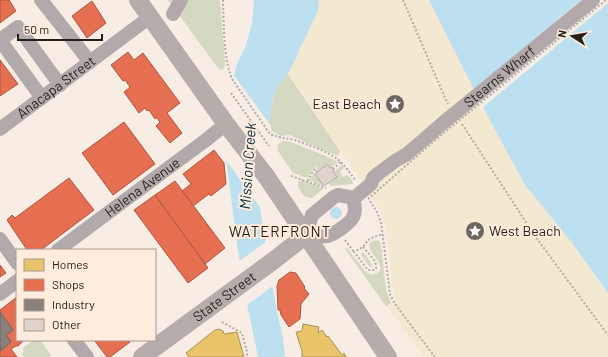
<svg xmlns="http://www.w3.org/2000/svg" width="608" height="357" font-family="Barlow,sans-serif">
<rect width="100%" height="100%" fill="#f7ede5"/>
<g fill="#d4d8c0">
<path d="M168,0H220L225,62L224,69L221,70L218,68Z"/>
<path d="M288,74L340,151L338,156L289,135L281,136L272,131L269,123L273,98L277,87Z"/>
<path d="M283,141C291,141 298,145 305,148C316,152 327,156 338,162L330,168L328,165L319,171L316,167L313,168L308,178C302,177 299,174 293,173L278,151V144Z"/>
<path d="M342,165L344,168L340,172L343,177L347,175C349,177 353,180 353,184L331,186L329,183L337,177L333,172Z"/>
<path d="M314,173L323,184L320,185L310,180Z"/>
<path d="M302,180L323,188V189L312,198L305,197L299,189L298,184V182Z"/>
<path d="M376,240L379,241L381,244L386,290L391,303L386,306L345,249L346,248H347L366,272C369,274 371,275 375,274C394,267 354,244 376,240Z"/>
<path d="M363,252L364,253L372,264V267L369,266L361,255Z"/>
<path d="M34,340H36L37,341L40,340L51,355L49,357H24L22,354L24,351L23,348Z"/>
</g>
<path fill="#f3e9d1" d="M319,0H429L489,119L569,239L608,293V357H423L388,307L396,300L393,293L392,286L388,239L385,224L378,207L288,74L318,11Z"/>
<g fill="#bde0f0">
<path d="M254,0H319L318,11L288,74L277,87L273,98L269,122L260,208L277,313L283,337L285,357H258L248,309L237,244L226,158L234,75L237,64L246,45L252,23Z"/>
<path d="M429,0H608V293L569,239L525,185L489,119Z"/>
<circle cx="336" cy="213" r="6"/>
</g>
<g fill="#f7ede5">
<path d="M581,0H608V3L481,109L472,91Z"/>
<path d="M233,74L271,126L262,210L224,157Z"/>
<path d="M267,241L274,285L246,306L238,262Z"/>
</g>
<g fill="#e9c46a" stroke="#ae9251">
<path d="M303,324L319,327L318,333L322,330L327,337L328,336L342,355L344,353L346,357H302V351L296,332L302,331Z"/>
<path d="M219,329L223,331L224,334L237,332L244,357H189L186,353L215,330Z"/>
</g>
<g fill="#e76f51" stroke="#ac5740">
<path d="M0,0H9L16,11L0,23Z"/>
<path d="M92,1L106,23L87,38L72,16Z"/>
<path d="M128,52L134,60L143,53L180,103L167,113L182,133L170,143L156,126L160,122L156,117L155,119L149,110L147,111L145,108L139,113L124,92L130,87L125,80L123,81L111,65Z"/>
<path d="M0,60L18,84L0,96Z"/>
<path d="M124,122L155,164L113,195L82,153Z"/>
<path d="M214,150L224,163L226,184L211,196L209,194L193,206L182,191L191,184L183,174Z"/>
<path d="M69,178L94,210L41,250H27L7,220L12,215L15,218Z"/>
<path d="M175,181L225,248L205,264L155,195Z"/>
<path d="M155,195L208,268L188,283L134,210Z"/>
<path d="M0,265L6,273L0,277Z"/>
<path d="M290,272L296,273L305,287L304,288L309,294L301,304L300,319L289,327L281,315L280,310H278L277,286L279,280Z"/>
<path d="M17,297V340H24L18,346H16L11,349L17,357H0V310Z"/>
<path d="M94,340H128L130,342L110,357H107Z"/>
</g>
<path fill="#8a817c" stroke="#6b635e" d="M0,312L13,330L6,335L11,342L0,351Z"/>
<path fill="#e0d2cc" stroke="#b7aeaa" d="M328,164L330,168L332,167L334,171L333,172L337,177L324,186L315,174Z"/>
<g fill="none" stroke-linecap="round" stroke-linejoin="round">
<g stroke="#b2aba8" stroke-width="2" stroke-dasharray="2 2" stroke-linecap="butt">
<path d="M223,0C224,24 223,57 232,79L270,134C279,138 286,138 295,140C306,144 327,151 336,158C344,164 350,173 356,181"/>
<path d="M403,0L446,100L448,104"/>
<path d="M231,93L269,146"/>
<path d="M462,124L535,236L608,335"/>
<path d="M333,169L341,162"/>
<path d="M291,176L326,188"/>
<path d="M308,181L313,171L315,169L317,172"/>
<path d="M370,201L377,212L381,222L390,294L395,304L435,357"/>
<path d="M345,240L354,252"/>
<path d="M363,247C366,251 378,262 376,268C375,269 374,269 374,270H368L354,252L363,247L368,240L374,237L383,234"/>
<path d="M222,322L242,333L247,352V357"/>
</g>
<g stroke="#b2aaaa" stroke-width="14">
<path d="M41,0L90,62"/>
<path d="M173,14L181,0"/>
<path d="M42,98L0,40L18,27L60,85"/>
<path id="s1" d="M0,129L150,17"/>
<path d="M338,195L349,197L353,199C358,214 353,220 342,228C338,231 333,234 328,236C322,237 313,236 306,235L312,215L334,197Z"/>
<path id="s2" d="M353,199L371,184L373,178L379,173L395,161L407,154L443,123L593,0"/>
<path d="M0,239L17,263"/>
<path id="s3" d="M58,250L206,140L226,124"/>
<path d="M0,294L17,281"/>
<path d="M74,340L87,357"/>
</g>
<g stroke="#b6acaa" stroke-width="18">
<path d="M138,0L226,124L266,176L388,357"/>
<path id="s4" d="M142,357L273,261L306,235"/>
</g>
<path stroke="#b2aba8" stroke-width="2" stroke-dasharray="2 2" stroke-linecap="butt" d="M368,199L434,141L606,0"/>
</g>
<defs>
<g id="sight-disc" transform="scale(1)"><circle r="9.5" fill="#6e6660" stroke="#ffecdd"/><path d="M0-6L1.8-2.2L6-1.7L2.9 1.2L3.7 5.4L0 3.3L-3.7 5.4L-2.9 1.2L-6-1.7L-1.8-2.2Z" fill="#fff"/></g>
</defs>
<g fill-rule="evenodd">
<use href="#sight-disc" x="395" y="104"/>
<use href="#sight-disc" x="475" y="231"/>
</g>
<g text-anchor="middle" stroke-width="4" stroke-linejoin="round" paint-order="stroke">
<g font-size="14" fill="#241e18" stroke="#ffecdd">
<text dy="5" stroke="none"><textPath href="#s2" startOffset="192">Stearns Wharf</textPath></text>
<text dy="5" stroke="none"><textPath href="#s1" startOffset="70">Anacapa Street</textPath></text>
<text dy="5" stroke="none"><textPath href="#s3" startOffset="105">Helena Avenue</textPath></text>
<text dy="5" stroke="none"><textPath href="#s4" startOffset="102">State Street</textPath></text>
</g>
<g font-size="14" fill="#241e18" stroke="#ffecdd" text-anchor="end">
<text x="381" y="109">East Beach</text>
<text x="489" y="236" text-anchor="start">West Beach</text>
</g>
<g font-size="15" font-style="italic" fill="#003042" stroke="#ffecdd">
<text transform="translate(248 166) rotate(-86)" y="5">Mission Creek</text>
</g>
<g font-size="15" letter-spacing="1" fill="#241e18" stroke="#ffecdd">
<text x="280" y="237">WATERFRONT</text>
</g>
</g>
<rect x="16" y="249" width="140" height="92" fill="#ffecdd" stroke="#a79a8e"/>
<rect x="24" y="259" width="20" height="12" fill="#e9c46a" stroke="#a79a8e"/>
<text x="52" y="269" font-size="12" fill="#241e18">Homes</text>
<rect x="24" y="279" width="20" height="12" fill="#e76f51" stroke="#a79a8e"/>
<text x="52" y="289" font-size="12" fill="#241e18">Shops</text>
<rect x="24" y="299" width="20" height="12" fill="#8a817c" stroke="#a79a8e"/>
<text x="52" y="309" font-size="12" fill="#241e18">Industry</text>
<rect x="24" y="319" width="20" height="12" fill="#e0d2cc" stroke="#a79a8e"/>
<text x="52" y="329" font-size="12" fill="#241e18">Other</text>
<g transform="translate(572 36) rotate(282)" stroke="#ffecdd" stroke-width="3" paint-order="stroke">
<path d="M0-3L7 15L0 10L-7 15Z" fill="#241e18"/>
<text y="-6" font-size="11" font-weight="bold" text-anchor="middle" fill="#241e18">N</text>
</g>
<path d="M18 34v6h84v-6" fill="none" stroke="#241e18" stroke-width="2"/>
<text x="24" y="34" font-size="12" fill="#241e18" stroke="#ffecdd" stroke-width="3" paint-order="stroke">50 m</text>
</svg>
